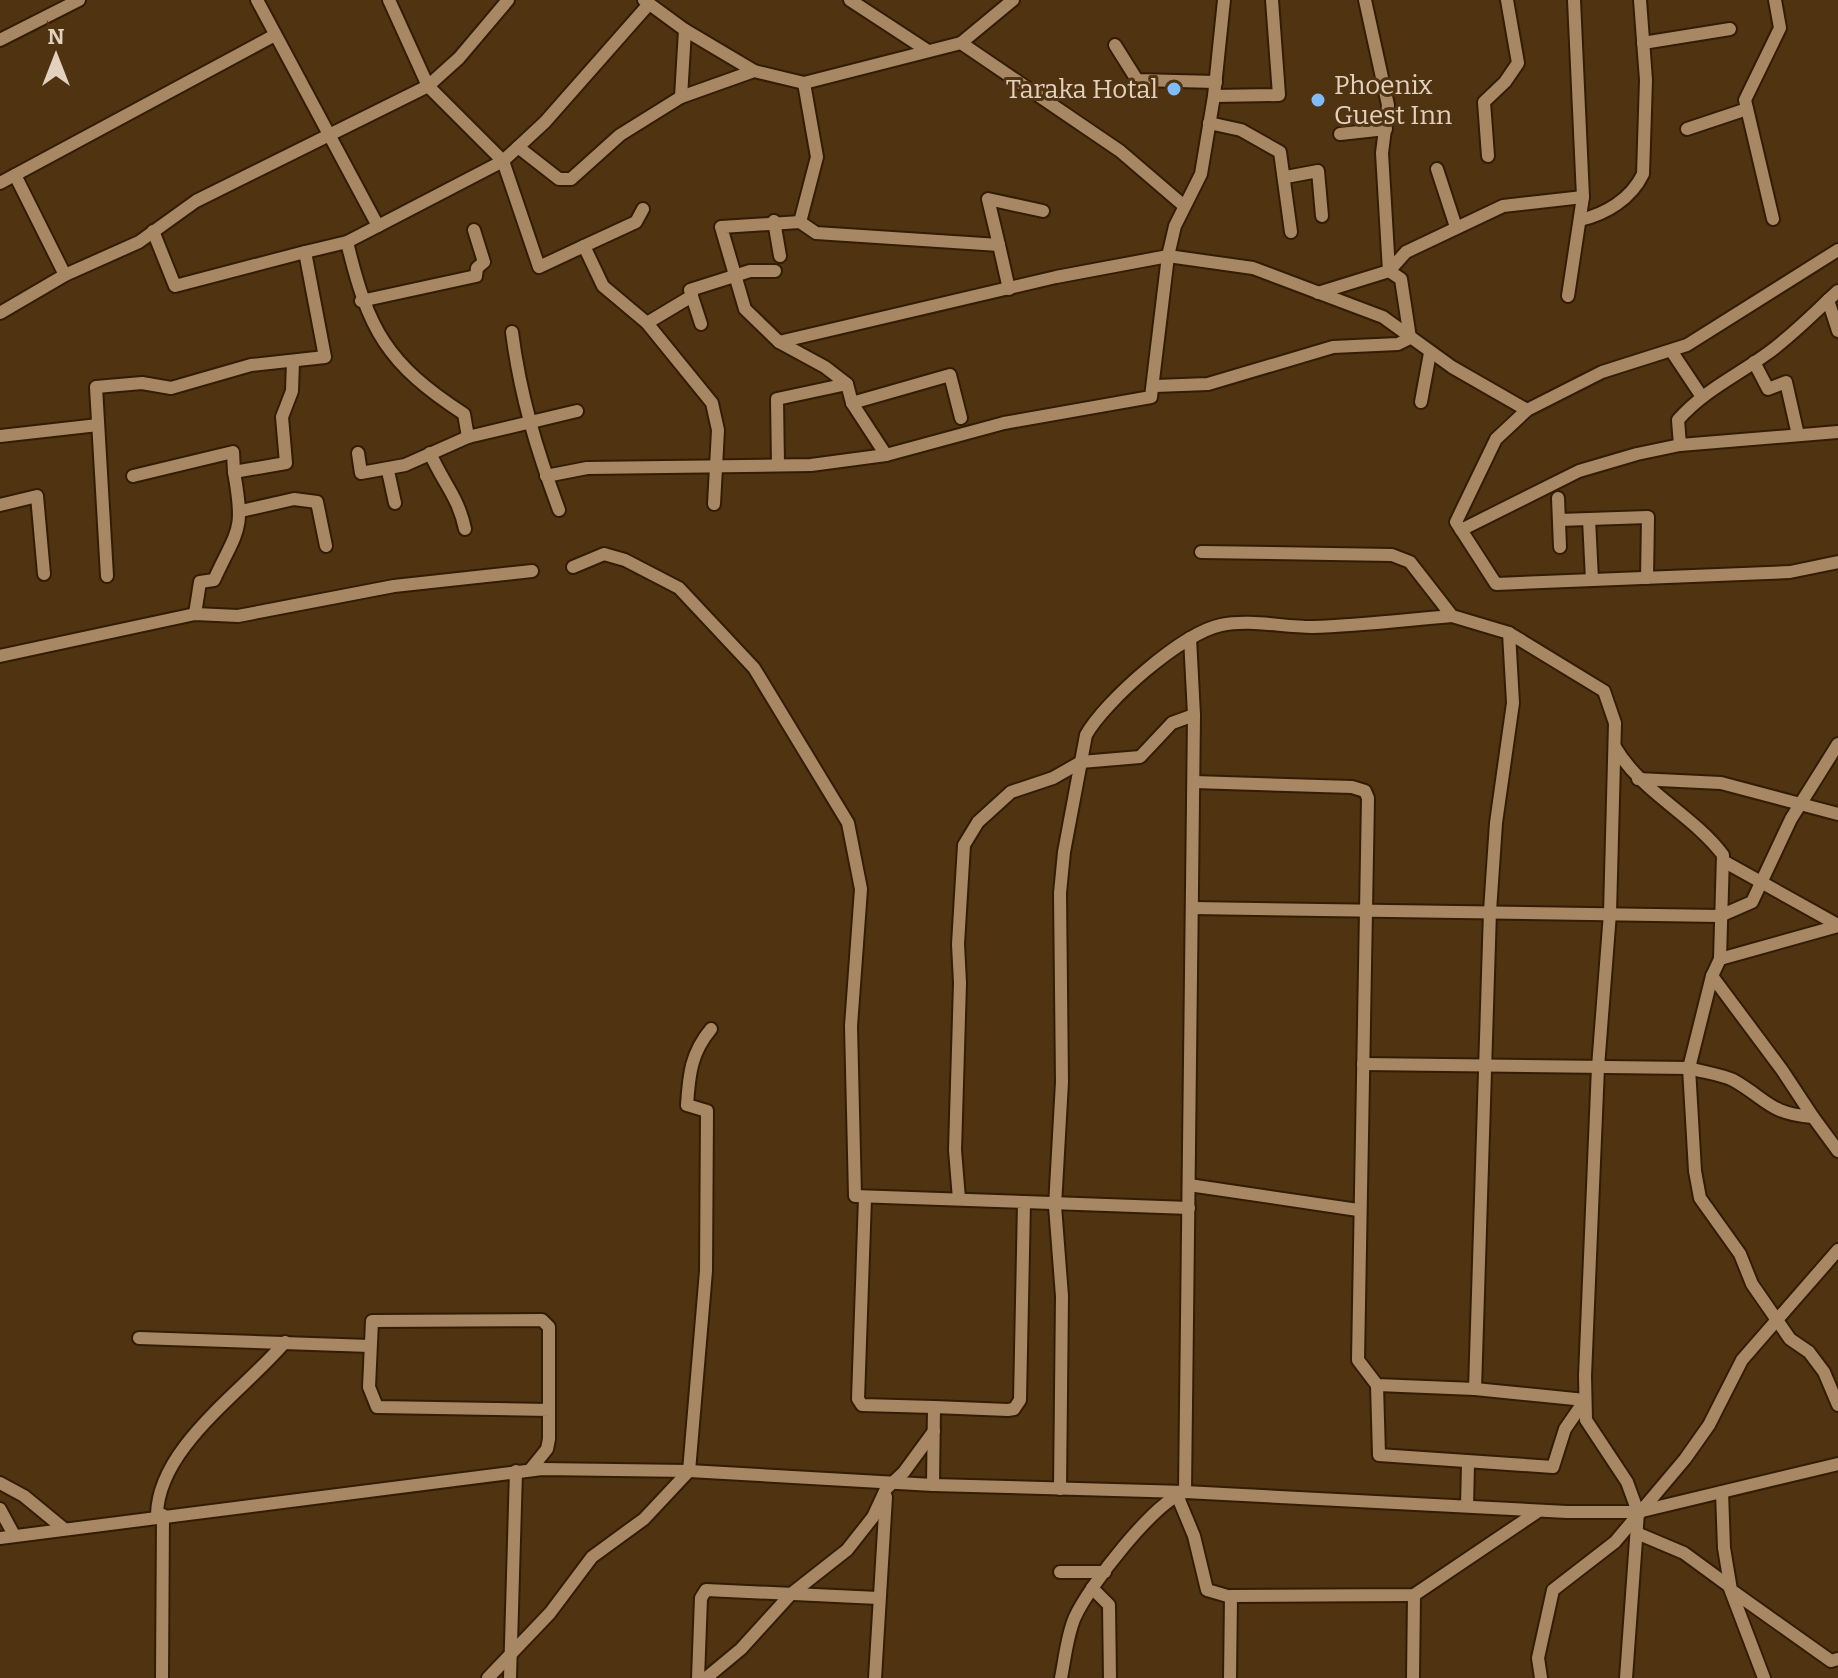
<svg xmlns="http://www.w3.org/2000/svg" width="1838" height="1678" font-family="Bitter,serif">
<rect width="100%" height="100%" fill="#503411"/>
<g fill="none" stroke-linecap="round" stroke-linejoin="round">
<g stroke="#321d03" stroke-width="16">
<g id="minor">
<path d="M389,0L428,86L503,161L539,267L584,246L603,286L647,323L712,403L718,430L714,504"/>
<path d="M644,0L685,30L754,71"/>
<path d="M850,0L928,51"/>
<path d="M0,40L79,0"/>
<path d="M961,43L1120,151L1183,205"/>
<path d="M1643,43L1730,29"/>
<path d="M1115,45L1137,80L1216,82"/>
<path d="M1214,96L1279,95L1272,0"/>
<path d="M681,97L685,30"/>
<path d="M1209,123L1241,130L1280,152L1291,232"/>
<path d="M1687,129L1747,109"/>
<path d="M1340,134L1386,129"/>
<path d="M518,147L559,179H571L620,135L681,97L754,71L804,83L961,43L1013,0"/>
<path d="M1488,156L1484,102L1505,82L1518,63L1507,0"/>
<path d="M1437,169L1456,227"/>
<path d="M15,175L65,275"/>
<path d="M1286,177L1318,171L1322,216"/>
<path d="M0,183L275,35"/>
<path d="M1773,219L1745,100L1780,28L1775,0"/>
<path d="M1580,220C1606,214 1631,199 1643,174L1646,80L1640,0"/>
<path d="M774,221L780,256"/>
<path d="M800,222L817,157L804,83"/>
<path d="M378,226L503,161L545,122L649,4"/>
<path d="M153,231L175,286L305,252"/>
<path d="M347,242C368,330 387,364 464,414L468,437"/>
<path d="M999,245L988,199L1043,211"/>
<path d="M584,246L636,222L643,209"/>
<path d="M1838,250L1687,345L1602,372L1527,410L1496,439L1456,522L1496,584L1790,572L1838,562"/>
<path d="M1318,293L1389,271L1406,252L1503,206L1583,197"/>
<path d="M1568,296L1583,197L1574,0"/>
<path d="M1828,300L1838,331"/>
<path d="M361,301L476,276L477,268L484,262L474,230"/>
<path d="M0,313L65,275L139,242L196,201L428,86L459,58L508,0"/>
<path d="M647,323L692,296"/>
<path d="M701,324L690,290L750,271H775"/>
<path d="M512,332C520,395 537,451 559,510"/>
<path d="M779,342L1056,277L1168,256L1253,268L1383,317L1452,367L1527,410"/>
<path d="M1672,352L1702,397"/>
<path d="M1754,362L1768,389L1786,382L1798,435"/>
<path d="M1155,386L1208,384L1333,347L1398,344L1410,338L1401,279L1389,271L1382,153L1388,105L1365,0"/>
<path d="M1421,402L1430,353"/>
<path d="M852,403L950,375L961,418"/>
<path d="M0,436L98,425"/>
<path d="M1680,445L1678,420C1703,391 1738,375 1768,353C1793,335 1815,312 1838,291"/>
<path d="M358,453L361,473L405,465L468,437L577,411"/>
<path d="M430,453C443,483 458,496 465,529"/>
<path d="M886,455L852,403L847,384L825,367L779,342L745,309L721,227L800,222L816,233L999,245L1009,289"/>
<path d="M778,465L777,399L847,384"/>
<path d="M388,471L395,503"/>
<path d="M133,476L233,452L234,472"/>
<path d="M546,476L587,468L811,465L886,455L1004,423L1151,397L1168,256L1175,226L1201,174L1214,96L1224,0"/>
<path d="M1558,498L1560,547"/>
<path d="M0,505L37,496L44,574"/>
<path d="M241,511L294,499L317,502L326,546"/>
<path d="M1589,519L1592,580"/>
<path d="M1559,520L1648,517L1647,578"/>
<path d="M1461,530L1579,471L1637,454L1680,445L1838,432"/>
<path d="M1201,552L1392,555L1410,562L1452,616L1509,633L1513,703L1496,823L1490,911L1475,1389"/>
<path d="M573,567L604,554L625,560L679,588L754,668L848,823L861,889L851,1026L855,1196L1024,1202L1020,1400L1014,1409L1008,1410L934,1407L933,1485"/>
<path d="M107,576L96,387L142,383L171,388L251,365L325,357L305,252L347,242L378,226L257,0"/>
<path d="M195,614L200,582L214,580C238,528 245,532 234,472L286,463L282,417L292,391L293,361"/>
<path d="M1509,633L1604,691L1615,723L1610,913L1598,1067L1585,1376L1586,1420L1627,1482L1638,1512L1626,1678"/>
<path d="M0,656L195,614L238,616L394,586L532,571"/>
<path d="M1615,747C1642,793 1692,814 1723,855L1720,959L1712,976L1689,1068L1695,1171L1700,1198L1740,1254L1752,1284L1790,1339L1809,1352L1824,1372L1838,1405"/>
<path d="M1638,779L1721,783L1838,814"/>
<path d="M1194,782L1352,787L1365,791L1368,798L1358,1360L1377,1385L1475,1389L1585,1400"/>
<path d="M1725,862L1838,925"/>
<path d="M1192,908L1720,916L1752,902L1791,819L1838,744"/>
<path d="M1720,959L1838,926"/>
<path d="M1363,1064L1689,1068C1702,1072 1720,1074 1733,1080C1767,1099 1769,1114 1813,1117L1782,1070L1712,976"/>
<path d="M1813,1117L1838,1151"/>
<path d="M1189,1185L1358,1210"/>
<path d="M865,1198L858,1399L862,1405L934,1407"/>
<path d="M959,1199L955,1150L960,983L958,944L964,845L978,822L1011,792L1053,778L1081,762L1140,757L1172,723L1194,715"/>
<path d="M1024,1202L1189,1208"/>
<path d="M139,1338L370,1346"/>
<path d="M1377,1385L1379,1455L1553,1467L1565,1429L1585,1400"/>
<path d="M530,1470L547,1449L549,1439V1327L542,1320L372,1321L369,1387L377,1407L549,1410"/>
<path d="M0,1483L24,1496L64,1529"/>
<path d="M1060,1489L1062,1296L1055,1206L1062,1082L1060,893L1064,852L1086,735C1105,701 1182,633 1221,625C1250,619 1282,627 1312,627C1358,626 1405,620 1452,616"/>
<path d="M1722,1492L1724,1548L1731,1590L1831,1661L1838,1659"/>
<path d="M1177,1495L1194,1536L1207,1590L1231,1597"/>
<path d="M1467,1506L1468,1464"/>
<path d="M0,1509L14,1535"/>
<path d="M157,1515C158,1447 244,1391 285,1342"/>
<path d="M1639,1534L1684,1553L1729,1586L1764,1678"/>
<path d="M0,1538L542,1469L689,1471L933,1485L1185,1492L1567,1512H1638L1838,1464"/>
<path d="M1060,1572H1105"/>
<path d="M1092,1588L1109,1605L1110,1678"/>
<path d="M162,1678L163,1515"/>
<path d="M488,1678L550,1613L592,1557L644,1519L689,1471L706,1271L707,1111L687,1105C689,1074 691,1053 711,1029"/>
<path d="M510,1678L516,1471"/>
<path d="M698,1678L701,1598L706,1590L878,1598"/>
<path d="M706,1678L741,1649L791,1594L847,1550L873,1517L886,1489L904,1472L934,1431"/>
<path d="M875,1678L886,1497"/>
<path d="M1061,1678C1065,1658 1067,1635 1075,1617C1089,1586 1154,1502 1185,1492L1194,715L1190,638"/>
<path d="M1230,1678L1231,1596L1414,1595L1537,1512"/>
<path d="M1413,1678L1414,1595"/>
<path d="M1541,1678L1538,1658L1553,1590L1615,1542L1685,1459L1709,1425L1742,1360L1838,1250"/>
</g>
</g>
<use href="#minor" stroke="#a88764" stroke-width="12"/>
</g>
<g fill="#7fbdfa" stroke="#503411" stroke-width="3">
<circle cx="1174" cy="89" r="8"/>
<circle cx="1318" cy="100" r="8"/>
</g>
<g text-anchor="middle" stroke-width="6" stroke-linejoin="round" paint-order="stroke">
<g font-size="26" fill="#e3d1bf" stroke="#503411" text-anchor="start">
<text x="1334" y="94">Phoenix<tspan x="1334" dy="30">Guest Inn</tspan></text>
<text x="1158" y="98" text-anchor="end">Taraka Hotal</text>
</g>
</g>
<g transform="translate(56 56)" stroke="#503411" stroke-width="6" paint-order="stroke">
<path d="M0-6L14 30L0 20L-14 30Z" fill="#e3d1bf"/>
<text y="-12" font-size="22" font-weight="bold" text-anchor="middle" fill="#e3d1bf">N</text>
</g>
</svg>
